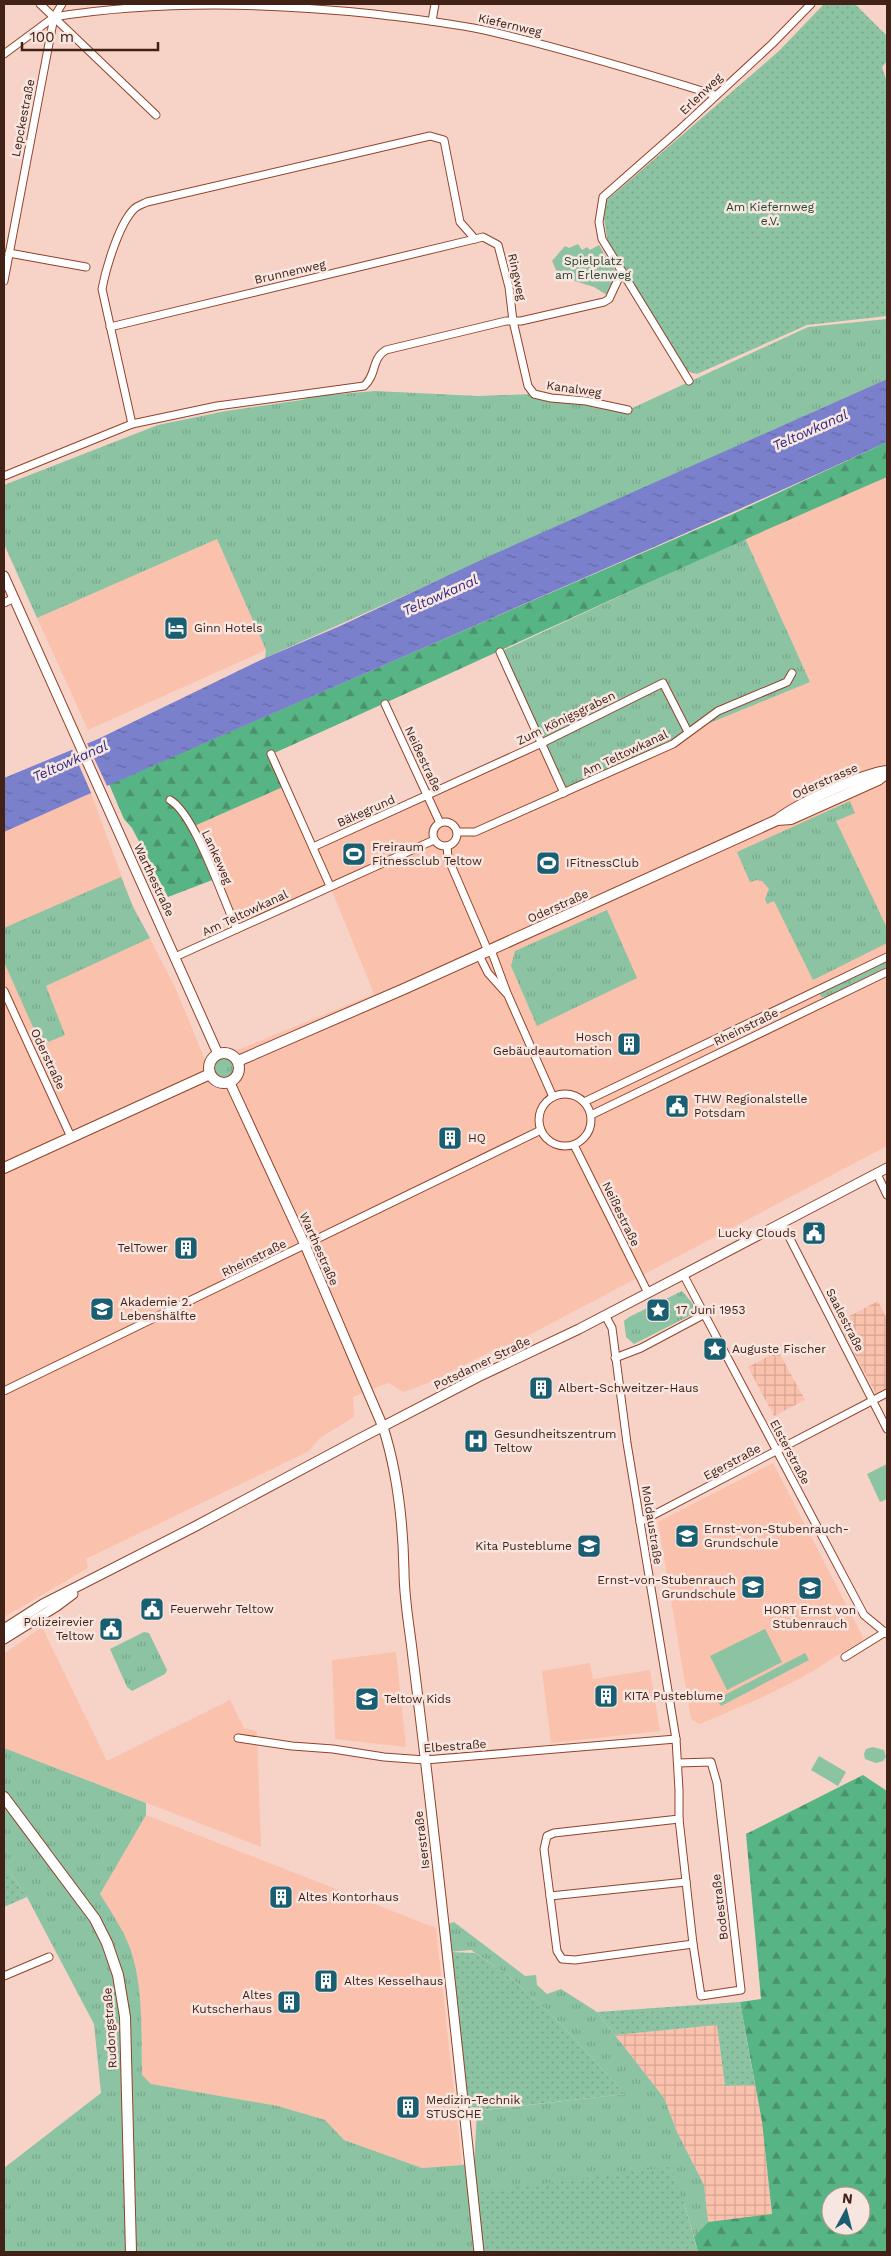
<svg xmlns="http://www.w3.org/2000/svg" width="891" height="2256" font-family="'Work Sans',sans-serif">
<defs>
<pattern id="industrial-grid" width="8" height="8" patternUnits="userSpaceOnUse" patternTransform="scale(1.25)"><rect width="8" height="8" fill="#fac1ad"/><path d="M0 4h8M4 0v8" fill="none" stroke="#d8a694"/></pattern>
<pattern id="grass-tufts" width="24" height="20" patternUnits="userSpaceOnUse" patternTransform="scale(1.25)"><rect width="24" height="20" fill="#8bc3a3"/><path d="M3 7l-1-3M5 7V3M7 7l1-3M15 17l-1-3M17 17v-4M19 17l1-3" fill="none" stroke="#79a78c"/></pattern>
<pattern id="forest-firs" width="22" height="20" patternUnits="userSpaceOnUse" patternTransform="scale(1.25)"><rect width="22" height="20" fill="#56b485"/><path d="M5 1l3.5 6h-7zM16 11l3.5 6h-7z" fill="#49926c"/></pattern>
<pattern id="garden-dots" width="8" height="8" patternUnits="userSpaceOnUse" patternTransform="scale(1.25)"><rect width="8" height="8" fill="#8bc3a3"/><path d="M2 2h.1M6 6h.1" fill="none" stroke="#79a78c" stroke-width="1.8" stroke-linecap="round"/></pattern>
<pattern id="water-ripples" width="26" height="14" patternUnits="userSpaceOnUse" patternTransform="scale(1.25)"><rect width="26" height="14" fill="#7a80cc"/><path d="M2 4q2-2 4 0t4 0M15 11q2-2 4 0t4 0" fill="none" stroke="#6668a5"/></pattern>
</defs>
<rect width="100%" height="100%" fill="#f7d3c7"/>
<g fill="#fac1ad">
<path d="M887,477V1146L514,1343L494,1350L433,1381L404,1392L388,1383L353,1397L354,1417L320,1438L309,1451L86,1559L88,1568L4,1617V832L91,793L131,902L175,987L206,1062L250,1045L374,994L330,886L237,929L192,827L285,786L313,847L542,743L688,732L810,682L745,538Z"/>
<path d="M217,539L266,650L88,730L37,618Z"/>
<path d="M773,1463L864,1639L803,1677L763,1697L700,1724L691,1719L658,1522Z"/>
<path d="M42,1627L107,1761L230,1700L244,1728L257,1731L261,1847L4,1748V1654Z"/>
<path d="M396,1652L406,1747L335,1739L332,1660Z"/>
<path d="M590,1663L593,1679L650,1670L660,1731L551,1743L542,1671Z"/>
<path d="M146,1815L436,1928L462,2165L422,2168L344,2140L324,2120L278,2106L151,2084L142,2075L141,2010L100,1894Z"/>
</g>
<g fill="url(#industrial-grid)">
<path d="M878,1301L887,1319V1388L876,1394L838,1322Z"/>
<path d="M778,1351L805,1400L774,1416L748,1367Z"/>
<path d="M717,2025L725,2086L755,2085L762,2122L772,2215L708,2222L704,2185L677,2132L664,2098L615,2035Z"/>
</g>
<g fill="url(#grass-tufts)">
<path d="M887,319V379L265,658L266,650L217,539L37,618L4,544V485L158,425L226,411L302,400L316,394L329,395L375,391L478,396L534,394L628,410L808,327Z"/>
<path d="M745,538L810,682L688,732L673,744L564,793L500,652Z"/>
<path d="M850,801L855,813L836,821L887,928V943L813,980L774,901L767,904L765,899L769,889L762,881L757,880L750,882L737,852Z"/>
<path d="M121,877L134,909L150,938L46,986L65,1035L41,1045L4,962L5,950L4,928Z"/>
<path d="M607,910L637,978L537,1026L511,966L515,951Z"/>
<path d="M887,961V967L826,997H821L820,994L824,991Z"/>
<circle cx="224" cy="1068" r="11"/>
<path d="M682,1291L693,1304V1314L634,1344L626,1337L624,1321L629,1317Z"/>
<path d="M144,1632L149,1633L167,1670L165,1674L132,1691L127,1687L110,1649Z"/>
<path d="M4,1748L146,1803V1815L100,1894C111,1912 123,1929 130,1948C144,1988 141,2033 142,2075L151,2084L278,2106L325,2120L344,2140L422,2168L462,2165L471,2162L473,2187L477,2111L625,2094L556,2019L509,1976L471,1950L448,1952L445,1925L454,1922L525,1976L536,1975L537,1985L547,1994L561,1989L597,2012L664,2098L677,2132L704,2185L708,2222L694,2237L684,2203L479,2252H4V2168L101,2093L94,2024L27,1897L4,1864Z"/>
</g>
<g fill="url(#forest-firs)" fill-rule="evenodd">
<path d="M887,442V477C681,566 477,662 272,754L285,786L192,827L215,879L168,897L132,828L124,819L109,784L735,513Z"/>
<path d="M863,1775L887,1791V2252H698L694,2237L708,2222L772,2214L762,2122L740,2002L761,1999L746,1834ZM831,2196H861V2226H831Z"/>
</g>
<g fill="#8bc3a3">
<path d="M578,244L582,250L587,247L590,250L599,245L617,273L607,295L594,287L565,278L557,272L552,261L565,246L569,248Z"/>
<path d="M887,1464V1499L880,1502L867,1474Z"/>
<path d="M765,1629L782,1662L727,1690L710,1656Z"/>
<path d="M805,1653L809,1660L721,1706L717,1699Z"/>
<path d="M873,1747L884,1750L886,1757L883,1761L876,1763L865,1759L864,1754L866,1749Z"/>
<path d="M819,1756L846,1772L838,1786L811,1770Z"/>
</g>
<g fill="url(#garden-dots)">
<path d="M824,4H855L887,36V61L882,67L887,82V316L807,325L697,374L686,371L608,244L604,218L606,201L779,51Z"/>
<path d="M4,1864L27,1897L4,1907Z"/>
<path d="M448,1952L475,1953L509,1976L556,2019L625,2094L466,2112Z"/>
<path d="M740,2002L755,2085L725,2086L717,2025L615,2035L597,2012Z"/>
<path d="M668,2167L684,2203L698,2252H479L473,2193Z"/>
</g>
<path fill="url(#water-ripples)" d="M887,379V442C595,577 297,700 4,832V778L98,739L265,658L340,626L494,554Z"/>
<path fill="#f7d3c7" d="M86,741L108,788L92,795L71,747Z"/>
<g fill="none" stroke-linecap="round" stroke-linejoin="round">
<g stroke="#90442b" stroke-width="9">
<g id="minor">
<path d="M40,4L156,115"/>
<path d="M54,17C159,0 269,3 374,14C414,19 454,23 493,32C568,50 641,72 715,95"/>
<path d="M432,21L435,4"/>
<path d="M4,54L54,17L62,4"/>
<path d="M9,253L86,267"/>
<path d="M4,281L54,17"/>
<path d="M110,327L475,239"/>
<path d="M689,381L602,239L599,222L603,197L678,131L772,44L811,4"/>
<path d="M132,424L102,289C106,268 119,224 134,209C137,206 143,204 147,202L430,136L444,140L460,222L475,239L483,237L498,245L509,287L513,321L528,386L534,394L551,398L586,401L628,410"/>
<path d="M4,476L132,424L217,406L364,386C377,375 371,359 386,350L506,321H521L604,302L609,299L622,271"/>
<path d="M4,603L14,598"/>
<path d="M500,652L564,793"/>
<path d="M385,704L440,823"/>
<path d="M271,754L330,886"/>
<path d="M170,800C195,814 223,900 237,929"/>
<circle cx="445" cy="834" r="12"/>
<path d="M457,832H475L673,744L718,711L787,682L792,673"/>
<path d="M447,846L448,858L488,951"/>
<path d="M313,847L542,743L663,683L688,732"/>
<path d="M491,950L507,993L553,1097"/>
<path d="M479,955L488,973L506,993"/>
<path d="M175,957L434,840"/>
<path d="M4,991L71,1137"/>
<circle cx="565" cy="1120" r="26"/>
<path d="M584,1102L887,957"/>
<path d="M591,1115L887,972"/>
<path d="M574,1145L648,1293"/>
<path d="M877,1174L887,1195"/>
<path d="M782,1223L887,1429"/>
<path d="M683,1274L864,1615L887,1634"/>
<path d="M605,1315L612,1328L627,1443L676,1739L679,1790V1819L693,1944L701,1996L741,1990L717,1783L711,1762L678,1763"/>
<path d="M615,1358L641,1348L705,1314"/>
<path d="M4,1391L541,1130"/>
<path d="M640,1522L887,1393"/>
<path d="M845,1657L887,1631"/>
<path d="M238,1738L292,1746L333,1749L384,1757L425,1760L676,1739"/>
<path d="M679,1819L554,1833L547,1836L544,1849L557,1951L562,1959L575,1960L693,1944"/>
<path d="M550,1896L686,1882"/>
<path d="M4,1976L49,1957"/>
</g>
</g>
<g stroke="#90442b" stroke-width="11">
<g id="tertiary">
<path d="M4,576L218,1054"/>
<path d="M230,1083L305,1245L383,1427C398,1474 403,1522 404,1571C404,1600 410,1630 413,1658C438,1856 458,2054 479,2252"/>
<path d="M4,1629L43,1604L194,1527L355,1441L478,1377L579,1329L887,1168"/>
<path d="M4,1639L57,1606L73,1594"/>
</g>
</g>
<g stroke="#90442b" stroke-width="12">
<g id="secondary">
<path d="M777,820C797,804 862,774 887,771"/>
<circle cx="224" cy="1068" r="15"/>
<path d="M238,1061L406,988L777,820L791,819L878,780L887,773"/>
<path d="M4,1168L210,1074"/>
<path d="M4,1797L95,1919L107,1943L118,1975L125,2017L131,2252"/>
</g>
</g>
<use href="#minor" stroke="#fff" stroke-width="7"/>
<use href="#tertiary" stroke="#fff" stroke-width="9"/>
<use href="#secondary" stroke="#fff" stroke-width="10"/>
</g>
<defs>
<g id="hotel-square" transform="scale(1.25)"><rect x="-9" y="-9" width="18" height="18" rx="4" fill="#1a5f71" stroke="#f7e5df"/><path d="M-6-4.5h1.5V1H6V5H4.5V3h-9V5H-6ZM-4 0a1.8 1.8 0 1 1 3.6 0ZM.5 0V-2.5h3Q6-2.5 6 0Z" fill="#fff"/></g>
<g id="stadium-square" transform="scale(1.25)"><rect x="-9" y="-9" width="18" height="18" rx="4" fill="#1a5f71" stroke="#f7e5df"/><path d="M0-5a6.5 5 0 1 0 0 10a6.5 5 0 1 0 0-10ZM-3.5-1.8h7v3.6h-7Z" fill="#fff"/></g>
<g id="building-square" transform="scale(1.25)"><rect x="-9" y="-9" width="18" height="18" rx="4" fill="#1a5f71" stroke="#f7e5df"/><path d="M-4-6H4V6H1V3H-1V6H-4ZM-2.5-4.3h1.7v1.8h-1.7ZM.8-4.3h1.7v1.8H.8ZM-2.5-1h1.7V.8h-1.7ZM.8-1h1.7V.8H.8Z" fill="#fff"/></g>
<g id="civic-square" transform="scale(1.25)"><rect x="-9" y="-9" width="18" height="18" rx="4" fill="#1a5f71" stroke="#f7e5df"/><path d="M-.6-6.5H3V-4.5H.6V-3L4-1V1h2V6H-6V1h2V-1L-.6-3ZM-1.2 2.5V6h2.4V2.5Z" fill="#fff"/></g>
<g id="university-square" transform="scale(1.25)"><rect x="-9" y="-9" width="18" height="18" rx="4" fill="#1a5f71" stroke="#f7e5df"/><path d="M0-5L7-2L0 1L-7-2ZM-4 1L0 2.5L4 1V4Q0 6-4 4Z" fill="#fff"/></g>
<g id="sight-square" transform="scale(1.25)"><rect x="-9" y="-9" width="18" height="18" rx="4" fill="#1a5f71" stroke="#f7e5df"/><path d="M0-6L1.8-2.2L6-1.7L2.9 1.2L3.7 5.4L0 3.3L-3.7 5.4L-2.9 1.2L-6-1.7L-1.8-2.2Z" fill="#fff"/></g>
<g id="hospital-square" transform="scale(1.25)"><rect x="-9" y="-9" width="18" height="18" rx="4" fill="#1a5f71" stroke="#f7e5df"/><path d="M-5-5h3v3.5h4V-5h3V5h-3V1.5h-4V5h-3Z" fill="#fff"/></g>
<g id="school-square" transform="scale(1.25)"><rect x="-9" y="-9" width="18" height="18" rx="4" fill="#1a5f71" stroke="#f7e5df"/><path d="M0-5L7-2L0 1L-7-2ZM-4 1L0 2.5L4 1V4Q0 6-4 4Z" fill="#fff"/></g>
</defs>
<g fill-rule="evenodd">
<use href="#hotel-square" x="176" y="628"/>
<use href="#stadium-square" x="354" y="854"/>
<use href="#stadium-square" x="548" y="863"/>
<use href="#building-square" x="629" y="1044"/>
<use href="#civic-square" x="677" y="1106"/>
<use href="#building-square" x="450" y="1138"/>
<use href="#civic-square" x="814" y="1233"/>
<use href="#building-square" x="186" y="1248"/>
<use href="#university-square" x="102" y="1309"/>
<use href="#sight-square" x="658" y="1310"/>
<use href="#sight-square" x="715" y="1349"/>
<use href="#building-square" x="541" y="1388"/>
<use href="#hospital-square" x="476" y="1441"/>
<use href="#school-square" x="687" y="1536"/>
<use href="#school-square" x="589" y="1546"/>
<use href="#school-square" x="753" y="1587"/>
<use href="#school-square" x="810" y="1588"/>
<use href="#civic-square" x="152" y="1609"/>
<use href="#civic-square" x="111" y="1629"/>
<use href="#building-square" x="606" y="1696"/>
<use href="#school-square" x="367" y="1699"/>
<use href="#building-square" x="281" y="1897"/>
<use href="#building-square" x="326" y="1981"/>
<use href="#building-square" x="289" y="2002"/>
<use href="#building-square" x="408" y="2107"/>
</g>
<g text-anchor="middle" stroke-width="5" stroke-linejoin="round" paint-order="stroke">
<g font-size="12" fill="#422116" stroke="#f7e5df">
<text transform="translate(510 25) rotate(13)" y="4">Kiefernweg</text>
<text transform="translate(701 94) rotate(-44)" y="4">Erlenweg</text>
<text transform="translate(23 118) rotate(-79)" y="4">Lepckestraße</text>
<text transform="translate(290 272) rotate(-13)" y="4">Brunnenweg</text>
<text transform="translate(517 277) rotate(78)" y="4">Ringweg</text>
<text transform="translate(574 389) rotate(8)" y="4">Kanalweg</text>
<text transform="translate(566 718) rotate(-26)" y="4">Zum Königsgraben</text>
<text transform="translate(625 753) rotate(-25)" y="4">Am Teltowkanal</text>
<text transform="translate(423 759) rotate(65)" y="4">Neißestraße</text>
<text transform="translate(825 781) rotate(-24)" y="4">Oderstrasse</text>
<text transform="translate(366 811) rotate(-24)" y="4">Bäkegrund</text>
<text transform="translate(217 857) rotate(66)" y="4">Lankeweg</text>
<text transform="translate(154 880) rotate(65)" y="4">Warthestraße</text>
<text transform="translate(558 906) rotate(-24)" y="4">Oderstraße</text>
<text transform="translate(245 913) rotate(-25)" y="4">Am Teltowkanal</text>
<text transform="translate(746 1027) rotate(-26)" y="4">Rheinstraße</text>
<text transform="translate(48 1059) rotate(65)" y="4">Oderstraße</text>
<text transform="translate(621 1214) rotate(64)" y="4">Neißestraße</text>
<text transform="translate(319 1249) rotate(66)" y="4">Warthestraße</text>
<text transform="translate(254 1258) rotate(-26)" y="4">Rheinstraße</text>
<text transform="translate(845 1320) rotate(63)" y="4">Saalestraße</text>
<text transform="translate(482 1363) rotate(-26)" y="4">Potsdamer Straße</text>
<text transform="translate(790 1452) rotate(62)" y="4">Elsterstraße</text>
<text transform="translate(732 1462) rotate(-28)" y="4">Egerstraße</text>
<text transform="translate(652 1525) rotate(81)" y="4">Moldaustraße</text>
<text transform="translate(455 1746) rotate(-4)" y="4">Elbestraße</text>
<text transform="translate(422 1840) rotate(-97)" y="4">Iserstraße</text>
<text transform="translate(720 1907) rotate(-97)" y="4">Bodestraße</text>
<text transform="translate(110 2028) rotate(-94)" y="4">Rudongstraße</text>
</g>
<g font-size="12" fill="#1f4733" stroke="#f7e5df">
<text x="770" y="211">Am Kiefernweg<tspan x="770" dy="14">e.V.</tspan></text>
<text x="593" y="265">Spielplatz<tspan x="593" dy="14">am Erlenweg</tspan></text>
</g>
<g font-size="12" fill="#422116" stroke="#f7e5df" text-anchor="start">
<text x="194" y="632">Ginn Hotels</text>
<text x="372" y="851">Freiraum<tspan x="372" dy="14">Fitnessclub Teltow</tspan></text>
<text x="566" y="867">IFitnessClub</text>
<text x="612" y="1041" text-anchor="end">Hosch<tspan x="612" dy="14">Gebäudeautomation</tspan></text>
<text x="694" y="1103">THW Regionalstelle<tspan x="694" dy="14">Potsdam</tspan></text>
<text x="468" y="1142">HQ</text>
<text x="796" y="1237" text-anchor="end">Lucky Clouds</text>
<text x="168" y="1252" text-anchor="end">TelTower</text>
<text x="120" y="1306">Akademie 2.<tspan x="120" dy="14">Lebenshälfte</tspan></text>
<text x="676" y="1314">17 Juni 1953</text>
<text x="732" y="1353">Auguste Fischer</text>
<text x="558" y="1392">Albert-Schweitzer-Haus</text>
<text x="494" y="1438">Gesundheitszentrum<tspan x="494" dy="14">Teltow</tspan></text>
<text x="704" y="1533">Ernst-von-Stubenrauch-<tspan x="704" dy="14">Grundschule</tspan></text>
<text x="572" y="1550" text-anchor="end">Kita Pusteblume</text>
<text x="736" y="1584" text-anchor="end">Ernst-von-Stubenrauch<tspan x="736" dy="14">Grundschule</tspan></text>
<text x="170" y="1613">Feuerwehr Teltow</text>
<text x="810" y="1614" text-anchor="middle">HORT Ernst von<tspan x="810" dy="14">Stubenrauch</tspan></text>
<text x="94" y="1626" text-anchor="end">Polizeirevier<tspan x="94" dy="14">Teltow</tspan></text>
<text x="624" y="1700">KITA Pusteblume</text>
<text x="384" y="1703">Teltow Kids</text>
<text x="298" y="1901">Altes Kontorhaus</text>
<text x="344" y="1985">Altes Kesselhaus</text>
<text x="272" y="1999" text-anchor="end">Altes<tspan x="272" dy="14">Kutscherhaus</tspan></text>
<text x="426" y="2104">Medizin-Technik<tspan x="426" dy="14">STUSCHE</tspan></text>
</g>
<g font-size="14" font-style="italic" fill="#322c85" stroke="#f7e5df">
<text transform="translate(810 430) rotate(-24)" y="5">Teltowkanal</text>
<text transform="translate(440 595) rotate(-24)" y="5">Teltowkanal</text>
<text transform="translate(70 761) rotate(-24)" y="5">Teltowkanal</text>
</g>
</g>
<rect width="891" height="2256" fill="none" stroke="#422116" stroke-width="10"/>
<g transform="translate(846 2211) rotate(7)"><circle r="24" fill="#f7e5df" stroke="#af978f"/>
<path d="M0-4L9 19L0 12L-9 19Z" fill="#1a5f71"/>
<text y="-8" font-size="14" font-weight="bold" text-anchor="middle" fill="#422116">N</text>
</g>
<path d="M22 42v8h136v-8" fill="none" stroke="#422116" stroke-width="2.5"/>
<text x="30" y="42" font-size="15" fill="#422116" stroke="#f7e5df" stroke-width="4" paint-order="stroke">100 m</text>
</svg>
